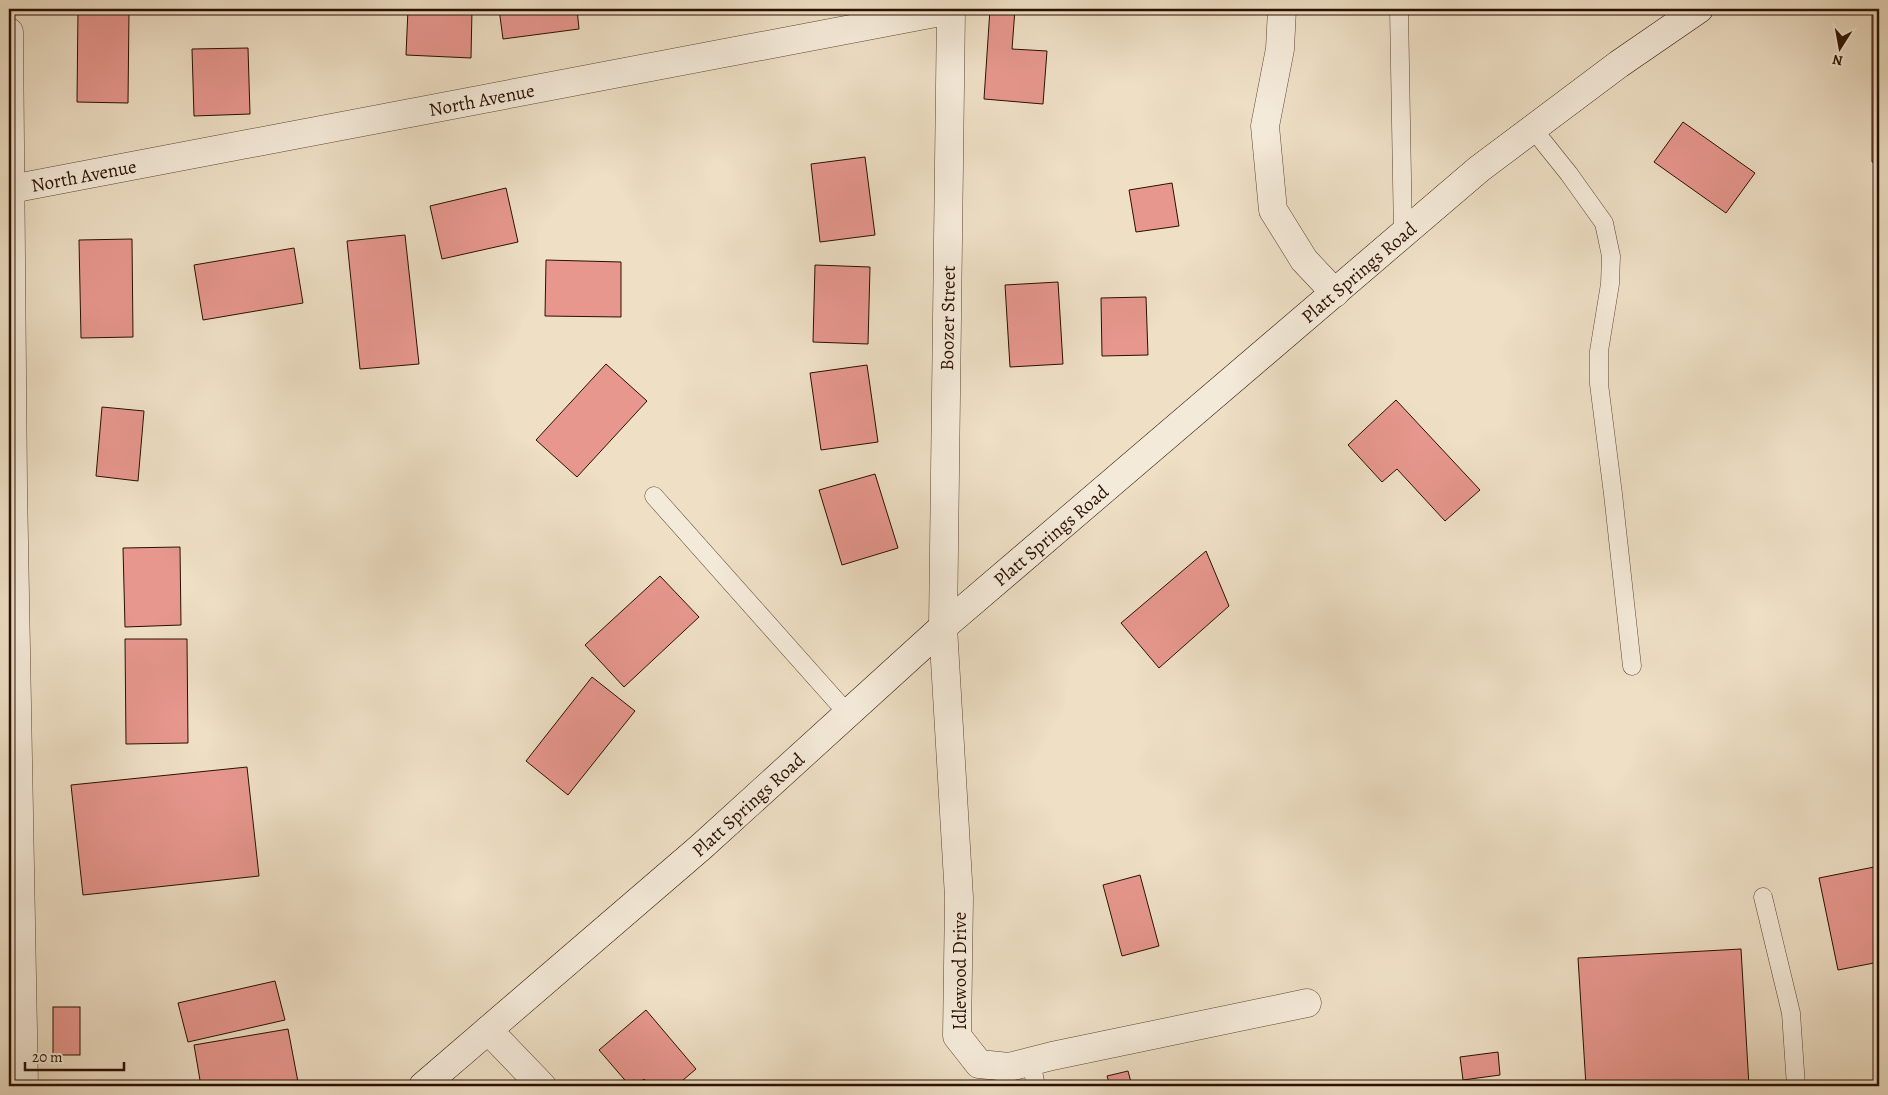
<svg xmlns="http://www.w3.org/2000/svg" width="1888" height="1095" font-family="Alegreya,serif">
<rect width="100%" height="100%" fill="#eedfc5"/>
<filter id="stains"><feTurbulence type="fractalNoise" baseFrequency=".004" numOctaves="4"/><feColorMatrix values="0 0 0 0 .2 0 0 0 0 .09 0 0 0 0 .02 0 0 0 .5 -.17"/></filter>
<radialGradient id="worn" r=".72"><stop offset=".6" stop-color="#630" stop-opacity="0"/><stop offset="1" stop-color="#630" stop-opacity=".3"/></radialGradient>
<g fill="#e7978e" stroke="#2a1000">
<path d="M78,9H129L128,103L77,102Z"/>
<path d="M408,9H472L471,58L406,55Z"/>
<path d="M499,9H577L579,29L503,39Z"/>
<path d="M990,9H1015L1012,49L1047,51L1043,104L984,99Z"/>
<path d="M1872,9H1879V163L1872,162Z"/>
<path d="M248,48L250,114L194,116L192,49Z"/>
<path d="M1683,122L1755,173L1726,213L1654,162Z"/>
<path d="M865,157L875,235L820,242L811,164Z"/>
<path d="M1172,183L1179,226L1136,232L1129,190Z"/>
<path d="M506,188L518,242L442,259L430,206Z"/>
<path d="M405,235L419,364L360,369L347,241Z"/>
<path d="M132,239L133,337L81,338L79,240Z"/>
<path d="M294,248L303,303L203,320L194,265Z"/>
<path d="M546,260L621,262V317L545,316Z"/>
<path d="M815,265L870,267L868,344L813,342Z"/>
<path d="M1058,282L1063,364L1010,367L1005,285Z"/>
<path d="M1146,297L1148,355L1102,356L1101,298Z"/>
<path d="M606,364L647,401L577,477L536,440Z"/>
<path d="M867,365L878,442L821,450L810,373Z"/>
<path d="M1396,400L1480,490L1445,521L1397,469L1382,482L1348,445Z"/>
<path d="M102,407L144,411L138,481L96,476Z"/>
<path d="M875,474L898,548L842,565L819,490Z"/>
<path d="M180,547L181,625L125,627L123,548Z"/>
<path d="M1206,551L1229,606L1159,668L1121,623Z"/>
<path d="M660,576L699,617L624,687L585,645Z"/>
<path d="M125,639H187L188,743L126,744Z"/>
<path d="M592,677L635,711L568,795L526,761Z"/>
<path d="M247,767L259,876L83,895L71,785Z"/>
<path d="M1879,866V962L1838,970L1819,878Z"/>
<path d="M1140,875L1159,946L1122,956L1103,885Z"/>
<path d="M1741,949L1749,1086H1586L1578,958Z"/>
<path d="M275,981L285,1020L188,1042L178,1003Z"/>
<rect x="53" y="1007" width="27" height="48"/>
<path d="M646,1010L696,1069L676,1086H650L644,1079L636,1086H630L599,1050Z"/>
<path d="M288,1029L298,1082L271,1086H201L194,1045Z"/>
<path d="M1498,1052L1500,1075L1463,1080L1460,1057Z"/>
<path d="M1128,1071L1132,1086H1110L1107,1076Z"/>
</g>
<g fill="none" stroke-linecap="round" stroke-linejoin="round">
<g stroke="#5b4431" stroke-width="19">
<g id="lane">
<path d="M1399,9L1403,235"/>
<path d="M1533,129L1569,174L1604,223L1611,256L1610,284L1599,351V384L1613,494L1632,666"/>
<path d="M654,496L848,714"/>
<path d="M1763,897L1791,1013L1796,1086"/>
<path d="M1031,1062L1036,1086"/>
</g>
</g>
<g stroke="#5b4431" stroke-width="29">
<g id="street">
<path d="M951,9L943,627L959,897L957,1036L979,1064L1009,1067L1052,1056L1307,1003"/>
<path d="M1282,9L1280,49L1265,126L1273,210L1304,260L1335,293"/>
<path d="M9,32L13,487L24,1086"/>
<path id="s1" d="M11,189L951,10"/>
<path d="M488,1030L542,1086"/>
</g>
</g>
<g stroke="#2a1000" stroke-width="29">
<g id="secondary">
<path id="s2" d="M423,1086L701,847L943,627L1479,169L1619,64L1699,9"/>
</g>
</g>
<use href="#lane" stroke="#f4ead9" stroke-width="18"/>
<use href="#street" stroke="#f4ead9" stroke-width="28"/>
<use href="#secondary" stroke="#f4ead9" stroke-width="28"/>
</g>
<g text-anchor="middle" stroke-width="4" stroke-linejoin="round" paint-order="stroke">
<g font-size="19" fill="#2a1000" stroke="#f4ead9">
<text dy="7" stroke="none"><textPath href="#s1" startOffset="479">North Avenue</textPath></text>
<text dy="7" stroke="none"><textPath href="#s1" startOffset="74">North Avenue</textPath></text>
<text dy="7" stroke="none"><textPath href="#s2" startOffset="1240">Platt Springs Road</textPath></text>
<text transform="translate(947 318) rotate(-89)" y="7">Boozer Street</text>
<text dy="7" stroke="none"><textPath href="#s2" startOffset="835">Platt Springs Road</textPath></text>
<text dy="7" stroke="none"><textPath href="#s2" startOffset="430">Platt Springs Road</textPath></text>
<text transform="translate(959 971) rotate(-90)" y="7">Idlewood Drive</text>
</g>
</g>
<rect width="1888" height="1095" fill="none" stroke="#eedfc5" stroke-width="30"/>
<rect x="10" y="10" width="1868" height="1075" fill="none" stroke="#2a1000" stroke-width="2.5"/>
<rect x="15" y="15" width="1858" height="1065" fill="none" stroke="#2a1000"/>
<g transform="translate(1840 48) rotate(191)" stroke="#f4ead9" stroke-width="4" paint-order="stroke">
<path d="M0-4L9 19L0 12L-9 19Z" fill="#2a1000"/>
<text y="-8" font-size="14" font-weight="bold" text-anchor="middle" fill="#2a1000">N</text>
</g>
<path d="M25 1062v8h99v-8" fill="none" stroke="#2a1000" stroke-width="2.5"/>
<text x="32" y="1062" font-size="15" fill="#2a1000" stroke="#f4ead9" stroke-width="4" paint-order="stroke">20 m</text>
<rect width="100%" height="100%" filter="url(#stains)"/>
<rect width="100%" height="100%" fill="url(#worn)"/>
</svg>
